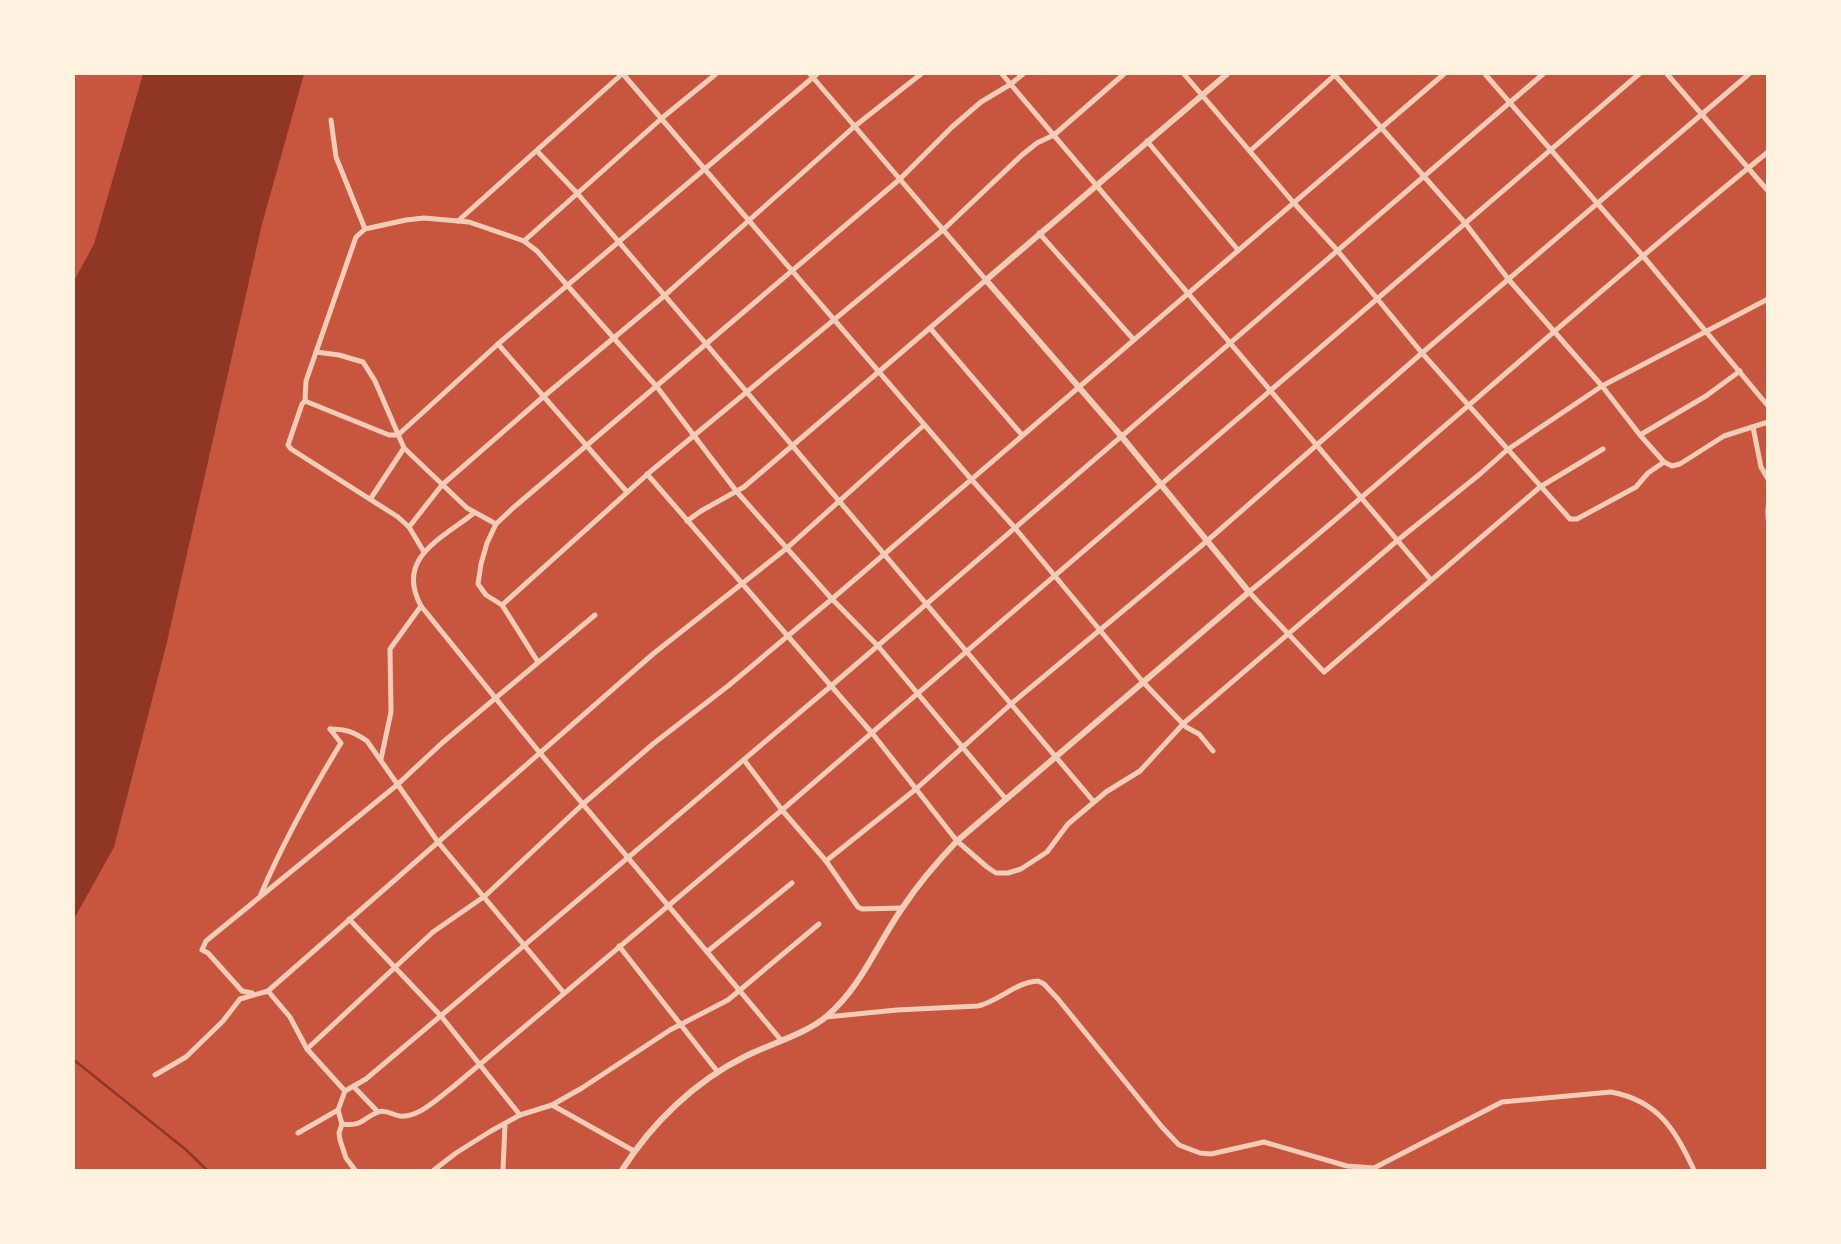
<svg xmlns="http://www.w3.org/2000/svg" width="1841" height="1244" font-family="'Roboto Condensed',sans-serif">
<rect width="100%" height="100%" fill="#c8553d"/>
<path fill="#8f3625" d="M143,74H304L262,224L166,646L114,847L74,919V281L94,244Z"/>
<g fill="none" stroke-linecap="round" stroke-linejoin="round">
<path stroke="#8f3625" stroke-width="2.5" d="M74,1060L185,1149L207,1170"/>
<g stroke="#f1ccb7" stroke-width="5">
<path d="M623,74L971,479L1015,528L1143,682L1186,727L1199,734L1213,751"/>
<path d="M1002,74L1431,580"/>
<path d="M1184,74L1293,202L1337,250L1422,353L1570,519H1577L1636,487L1648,473L1664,462"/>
<path d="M1334,74L1465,223L1509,280L1602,386L1640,435L1664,462L1672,466L1680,464L1724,436L1768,422"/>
<path d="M1485,74L1643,256L1768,406"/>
<path d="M1667,74L1768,191"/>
<path d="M331,120L336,157L365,229"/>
<path d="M1147,141L1238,250"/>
<path d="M537,151L577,193L707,345L1094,802"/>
<path d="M1250,151L1336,74"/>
<path d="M458,221L622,74"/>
<path d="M1039,233L1134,340"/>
<path d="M524,241L662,118L716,74"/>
<path d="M930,328L1022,435"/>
<path d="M498,344L627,492"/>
<path d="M316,352L339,355L363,362L375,381L404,448L467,508L496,524"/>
<path d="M305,401L389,435H398L498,344L817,74"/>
<path d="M1753,427L1761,467L1768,479"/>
<path d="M1640,435L1706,396L1740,371"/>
<path d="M1603,449L1540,487L1324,672L1249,592C1424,448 1591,295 1768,152"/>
<path d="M647,474L872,733L957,841L987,867L996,873H1008L1021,869L1047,852L1068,824L1106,792L1140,771L1184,723L1398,540L1480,474L1507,450L1602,386L1768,299"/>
<path d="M371,498L404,448"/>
<path d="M1768,508V518"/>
<path d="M474,513C441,539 395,558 421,606L540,753L781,1040"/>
<path d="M687,521L701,511L744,487L986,280L810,74"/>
<path d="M409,527L442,485L543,397L664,296L855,126L921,74"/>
<path d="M424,552L409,527L398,517L291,449L288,445L302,404L305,401L306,381L356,237L365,229L406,220L424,218L469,222L524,241L537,251L657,387L737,492L832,599L878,646L1005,798"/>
<path d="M502,605L651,471L944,229L1022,155L1037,143L1054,135L1124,74"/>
<path d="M538,662L502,605L486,595L478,584L481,564L487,543L496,524L513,508L900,179L952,127L981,102L1011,84L1023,74"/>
<path d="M330,729C346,729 354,732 367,741L438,842L564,993"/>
<path d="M381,759L391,712L390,649L421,606"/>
<path d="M744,760L782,810L826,861L858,907L862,909L902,908"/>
<path d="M826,861L916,789L1011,704L1207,541L1422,353L1749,74"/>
<path d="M261,894C284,841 311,792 341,743L330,729"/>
<path d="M349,919L441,1016L520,1115"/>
<path d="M619,946L717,1071"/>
<path d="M708,951L792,883"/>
<path d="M265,992L268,991L290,1017L307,1049L345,1091"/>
<path d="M252,993L242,991L208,953L202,950L206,941L397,785L442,743L595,615"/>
<path d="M826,1017L897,1010L978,1006C999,1001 1016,982 1038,981L1044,984L1058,999L1162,1127L1179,1145L1200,1153L1211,1154L1264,1142L1347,1166L1374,1168L1502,1102L1611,1092C1659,1101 1675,1130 1694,1170"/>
<path d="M307,1049L433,932L485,896L583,804L653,744L728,686L832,599L1444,74"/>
<path d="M155,1075L186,1057L223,1021L240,999L268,991L653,654L787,548L924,425"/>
<path d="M354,1087L378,1112"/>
<path d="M552,1105L634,1151"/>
<path d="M342,1124C362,1127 363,1118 378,1112C385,1109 393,1115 400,1116C419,1118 439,1097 453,1087L782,810L1639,74"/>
<path d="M298,1133L338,1110"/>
<path d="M355,1170L346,1158L340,1140L339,1133L342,1124L338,1110L345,1091L366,1079L831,686L1543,74"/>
<path d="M434,1170L456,1153L491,1131L520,1115L552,1105L582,1088L670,1030L728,1000L819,924"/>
<path d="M503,1170L505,1124"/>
</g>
<path stroke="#f1ccb7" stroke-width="6" d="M622,1170C652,1123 695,1081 746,1056C770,1044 806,1034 827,1016C862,986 877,944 903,907C919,883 937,862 957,841L1249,592L1122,437L986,280L1227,74"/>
</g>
<rect width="1841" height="1244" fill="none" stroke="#fff3e0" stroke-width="150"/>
</svg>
